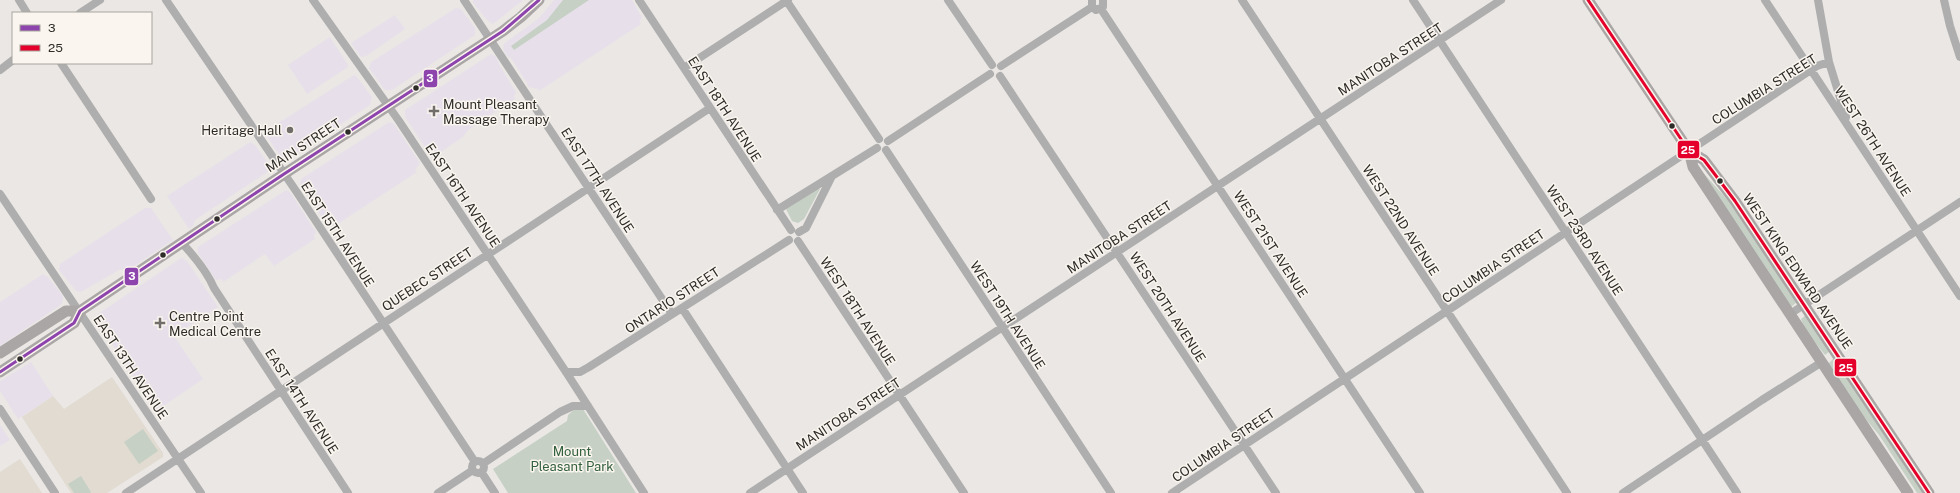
<svg xmlns="http://www.w3.org/2000/svg" width="1960" height="493" font-family="'Public Sans',sans-serif">
<style>
.commercial{fill:#e7e0ea}
.built{fill:#e1dbd1}
.green{fill:#c6d0c5}
.lines{fill:none;stroke-linecap:round;stroke-linejoin:round}
.minor{stroke:#afaeae;stroke-width:8}
.major{stroke:#a9a6a5;stroke-width:11}
.bus-1-casing{stroke:#faf5ee;stroke-width:6}
.bus-2-casing{stroke:#faf5ee;stroke-width:6}
.bus-1{stroke:#8e44ad;stroke-width:3}
.bus-2{stroke:#e4002b;stroke-width:3}
.bus-dot{fill:#2e2c29;stroke:#faf5ee;stroke-width:1.5}
.poi-dot{fill:#706d6a;stroke:#faf5ee;stroke-width:1.5}
.labels{text-anchor:middle;stroke-width:3;stroke-linejoin:round;paint-order:stroke}
.street-label{font-size:13px;fill:#2e2c29;stroke:#faf5ee}
.poi-label{font-size:13px;fill:#2e2c29;stroke:#faf5ee;text-anchor:start}
.park-label{font-size:13px;fill:#33613e;stroke:#faf5ee}
.line-badge{stroke:#faf5ee;stroke-width:1.5}
.badge-label{font-size:11px;text-anchor:middle;font-weight:bold;fill:#fff}
</style>
<rect width="100%" height="100%" fill="#eae7e4"/>
<path class="commercial" d="M 473,0 L 523,0 L 493,24 L 488,21 L 473,3 Z
M 554,0 L 632,0 L 642,18 L 639,21 L 641,24 L 539,91 L 538,89 L 528,87 L 527,83 L 511,58 L 508,57 L 504,51 L 503,46 L 505,43 L 539,18 Z
M 456,8 L 461,9 L 475,28 L 475,35 L 392,90 L 385,90 L 369,68 L 371,62 Z
M 395,15 L 405,29 L 368,55 L 362,57 L 360,56 L 351,43 Z
M 330,37 L 348,65 L 348,67 L 307,94 L 288,65 Z
M 491,54 L 496,57 L 500,66 L 516,92 L 514,96 L 515,99 L 468,130 L 463,137 L 432,158 L 405,117 L 405,110 Z
M 354,75 L 357,77 L 372,97 L 370,105 L 288,159 L 282,159 L 266,135 L 267,130 Z
M 389,122 L 394,124 L 420,163 L 415,170 L 417,172 L 333,227 L 331,224 L 327,225 L 300,185 L 301,179 Z
M 250,142 L 255,145 L 268,163 L 269,171 L 195,220 L 193,226 L 189,229 L 167,196 Z
M 286,190 L 290,192 L 316,232 L 314,236 L 315,239 L 274,266 L 265,254 L 223,282 L 222,279 L 216,280 L 198,253 L 198,247 Z
M 145,208 L 151,208 L 173,240 L 131,268 L 119,270 L 81,292 L 76,291 L 59,270 L 60,264 Z
M 181,258 L 187,261 L 218,307 L 174,336 L 203,379 L 156,411 L 96,319 L 98,314 Z
M 43,274 L 48,277 L 63,296 L 62,304 L 0,346 L 0,302 Z
M 31,362 L 53,396 L 18,419 L 0,391 L 0,381 Z
M 0,425 L 10,440 L 0,446 Z"/>
<path class="built" d="M 112,377 L 163,453 L 163,457 L 107,493 L 71,493 L 22,417 L 53,396 L 64,409 Z
M 20,459 L 42,493 L 0,493 L 0,472 Z"/>
<path class="green" d="M 563,0 L 589,0 L 514,50 L 511,46 L 547,20 Z
M 1699,168 L 1732,205 L 1797,302 L 1791,307 Z
M 818,187 L 820,189 L 804,219 L 798,223 L 792,221 L 786,209 Z
M 1806,315 L 1830,351 L 1825,355 L 1804,328 L 1801,319 Z
M 1834,358 L 1925,493 L 1917,493 L 1879,435 L 1855,406 L 1828,364 Z
M 576,408 L 583,409 L 636,493 L 508,493 L 493,469 L 567,421 L 568,415 Z
M 143,429 L 158,451 L 139,464 L 124,442 Z
M 81,476 L 91,492 L 90,493 L 74,493 L 68,484 Z"/>
<g class="lines">
<path class="minor" d="M 19,0 L 27,13
M 166,0 L 296,191 L 475,462
M 313,0 L 399,121 L 566,372 L 644,493
M 464,0 L 672,314
M 639,0 L 791,230
M 786,0 L 879,139
M 948,0 L 992,65
M 1092,0 L 1092,7 L 1096,10 L 1103,7 L 1103,0
M 1242,0 L 1567,493
M 1413,0 L 1737,493
M 1765,0 L 1960,296
M 1818,0 L 1829,62 L 1846,117
M 1944,0 L 1950,26 L 1960,57
M 1101,9 L 1420,493
M 80,13 L 100,0
M 61,63 L 151,199
M 1001,66 L 1092,7
M 684,68 L 788,0
M 0,70 L 13,60
M 1000,76 L 1276,493
M 888,141 L 990,74
M 886,150 L 1111,493
M 0,194 L 201,493
M 777,210 L 877,148
M 799,232 L 806,228 L 831,178
M 798,241 L 964,493
M 182,243 C 194,256 207,271 214,288 L 348,493
M 682,308 L 803,493
M 1790,314 L 1960,202
M 566,372 L 580,372 L 589,367 L 789,240
M 0,409 L 55,493
M472 467a6 6 0 1 1 12 0a6 6 0 1 1-12 0Z
M 484,463 L 560,412 L 573,406 L 588,406
M 482,473 L 495,493
M 126,493 L 710,108
M 438,493 L 473,470
M 750,493 L 1501,0
M 1172,493 L 1817,66 L 1829,62
M 1623,493 L 1762,400 L 1822,362"/>
<path class="major" d="M 1588,0 L 1689,151 L 1693,167 L 1908,493
M 1689,151 L 1704,160 L 1735,201 L 1929,493
M 0,353 L 66,311 L 80,311
M 0,372 L 74,323 L 80,311 L 284,174 L 503,31 L 521,17 L 539,0"/>
<g class="bus-1-casing">
<path id="bus-1" d="M 0,372 L 74,323 L 80,311 L 284,174 L 503,31 L 539,0"/>
</g>
<g class="bus-2-casing">
<path id="bus-2" d="M 1588,0 L 1689,151 L 1704,160 L 1735,201 L 1929,493"/>
</g>
<use href="#bus-1" class="bus-1"/>
<use href="#bus-2" class="bus-2"/>
</g>
<g class="bus-dot">
<circle cx="416" cy="88" r="3.5"/>
<circle cx="1672" cy="126" r="3.5"/>
<circle cx="348" cy="132" r="3.5"/>
<circle cx="1720" cy="181" r="3.5"/>
<circle cx="217" cy="219" r="3.5"/>
<circle cx="163" cy="255" r="3.5"/>
<circle cx="20" cy="359" r="3.5"/>
</g>
<g class="poi-dot">
<path d="M432 105h4v4h4v4h-4v4h-4v-4h-4v-4h4z"/>
<circle cx="290" cy="130" r="4"/>
<path d="M158 317h4v4h4v4h-4v4h-4v-4h-4v-4h4z"/>
</g>
<g class="labels">
<g class="street-label">
<text transform="translate(1390 59) rotate(-33)" y="5">MANITOBA STREET</text>
<text transform="translate(1764 89) rotate(-32)" y="5">COLUMBIA STREET</text>
<text transform="translate(725 109) rotate(57)" y="5">EAST 18TH AVENUE</text>
<text transform="translate(1873 141) rotate(57)" y="5">WEST 26TH AVENUE</text>
<text transform="translate(303 145) rotate(-33)" y="5">MAIN STREET</text>
<text transform="translate(598 180) rotate(57)" y="5">EAST 17TH AVENUE</text>
<text transform="translate(463 195) rotate(56)" y="5">EAST 16TH AVENUE</text>
<text transform="translate(1401 220) rotate(57)" y="5">WEST 22ND AVENUE</text>
<text transform="translate(338 234) rotate(57)" y="5">EAST 15TH AVENUE</text>
<text transform="translate(1119 237) rotate(-33)" y="5">MANITOBA STREET</text>
<text transform="translate(1585 240) rotate(57)" y="5">WEST 23RD AVENUE</text>
<text transform="translate(1271 244) rotate(57)" y="5">WEST 21ST AVENUE</text>
<text transform="translate(1493 266) rotate(-34)" y="5">COLUMBIA STREET</text>
<text transform="translate(1798 271) rotate(56)" y="5">WEST KING EDWARD AVENUE</text>
<text transform="translate(427 279) rotate(-33)" y="5">QUEBEC STREET</text>
<text transform="translate(672 300) rotate(-33)" y="5">ONTARIO STREET</text>
<text transform="translate(1168 307) rotate(57)" y="5">WEST 20TH AVENUE</text>
<text transform="translate(858 311) rotate(57)" y="5">WEST 18TH AVENUE</text>
<text transform="translate(1008 315) rotate(57)" y="5">WEST 19TH AVENUE</text>
<text transform="translate(131 367) rotate(56)" y="5">EAST 13TH AVENUE</text>
<text transform="translate(302 401) rotate(57)" y="5">EAST 14TH AVENUE</text>
<text transform="translate(848 414) rotate(-33)" y="5">MANITOBA STREET</text>
<text transform="translate(1223 445) rotate(-34)" y="5">COLUMBIA STREET</text>
</g>
<g class="poi-label">
<text x="443" y="109">Mount Pleasant<tspan x="443" dy="15">Massage Therapy</tspan></text>
<text x="282" y="135" text-anchor="end">Heritage Hall</text>
<text x="169" y="321">Centre Point<tspan x="169" dy="15">Medical Centre</tspan></text>
</g>
<g class="park-label">
<text x="572" y="456">Mount<tspan x="572" dy="15">Pleasant Park</tspan></text>
</g>
</g>
<g class="line-badge">
<rect x="423" y="69" width="15" height="19" rx="4" fill="#8e44ad"/>
<rect x="1677" y="140" width="23" height="19" rx="4" fill="#e4002b"/>
<rect x="124" y="267" width="15" height="19" rx="4" fill="#8e44ad"/>
<rect x="1834" y="358" width="23" height="19" rx="4" fill="#e4002b"/>
</g>
<g class="badge-label">
<text x="430" y="82">3</text>
<text x="1688" y="154">25</text>
<text x="132" y="280">3</text>
<text x="1846" y="372">25</text>
</g>
<rect x="12" y="12" width="140" height="52" fill="#faf5ee" stroke="#a8a59f"/>
<rect x="20" y="25" width="20" height="6" fill="#8e44ad" stroke="#a8a59f"/>
<text x="48" y="32" font-size="12" fill="#2e2c29">3</text>
<rect x="20" y="45" width="20" height="6" fill="#e4002b" stroke="#a8a59f"/>
<text x="48" y="52" font-size="12" fill="#2e2c29">25</text>
</svg>
